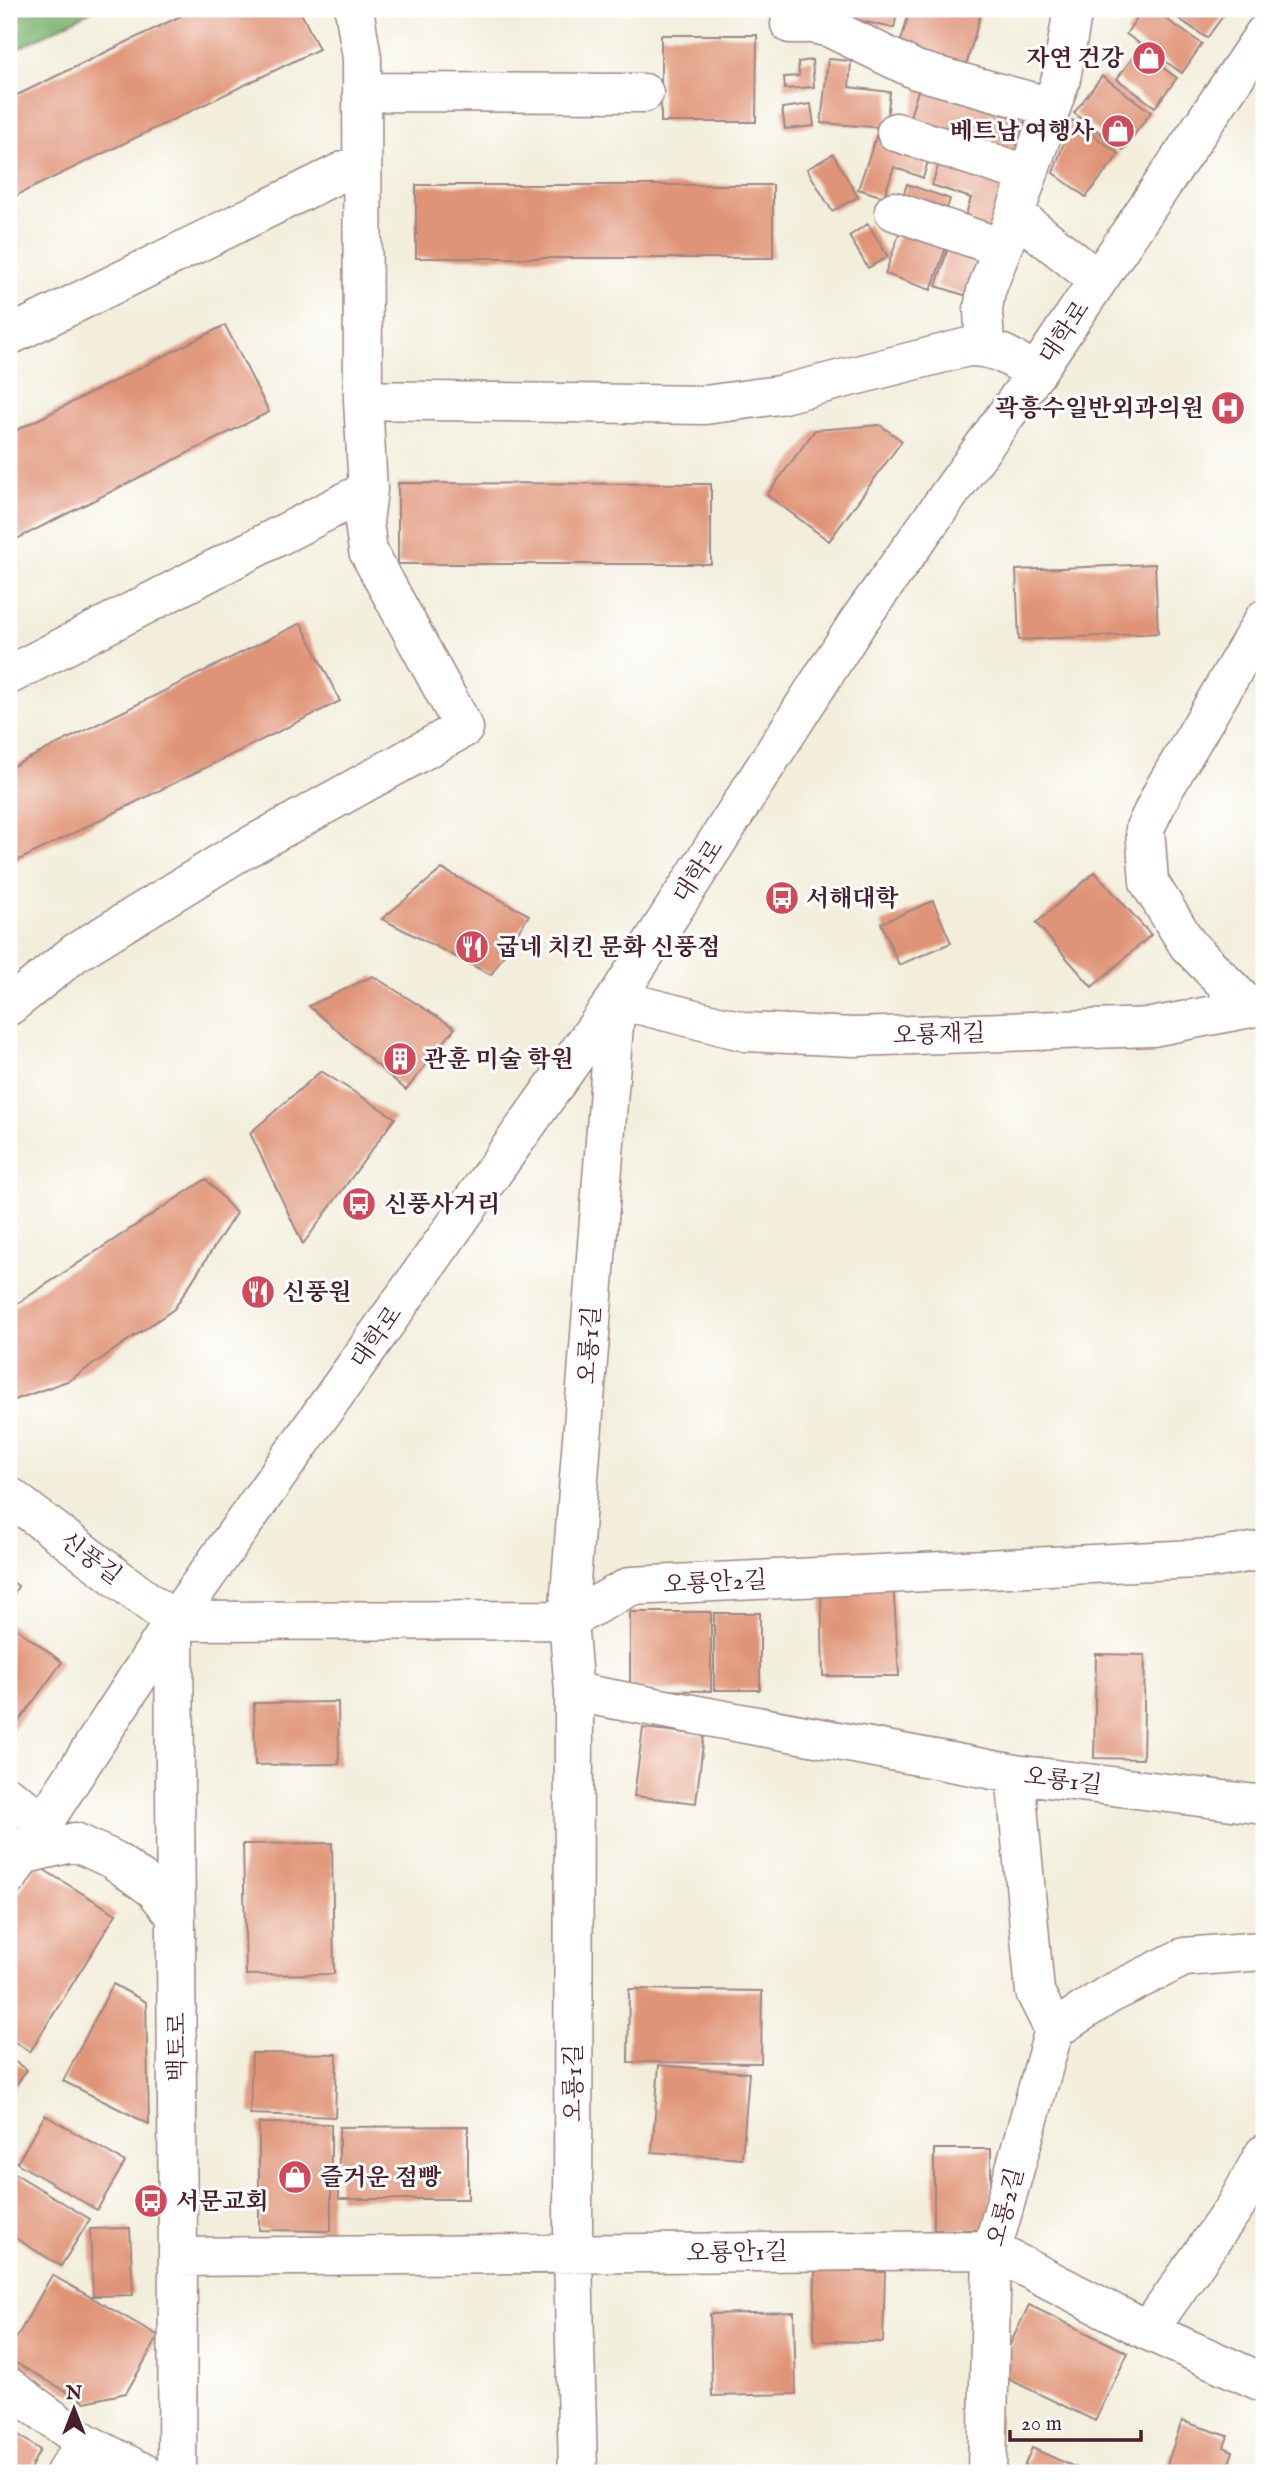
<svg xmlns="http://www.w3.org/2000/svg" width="1273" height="2482" font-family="'IM FELL English','Noto Serif KR',serif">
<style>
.forest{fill:#7eb470;stroke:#646a4e;stroke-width:2}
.building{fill:#e09477}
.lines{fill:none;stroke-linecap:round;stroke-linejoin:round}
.minor-casing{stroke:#9e8683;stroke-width:41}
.minor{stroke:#fff;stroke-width:38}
.labels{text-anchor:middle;stroke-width:6;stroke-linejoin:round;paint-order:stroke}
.poi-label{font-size:24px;font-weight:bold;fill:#4a1f2b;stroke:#fff;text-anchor:start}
.street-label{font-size:24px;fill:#4a1f2b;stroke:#fff}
</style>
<rect width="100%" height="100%" fill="#fff"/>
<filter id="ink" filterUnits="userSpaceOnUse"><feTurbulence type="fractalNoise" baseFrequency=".0143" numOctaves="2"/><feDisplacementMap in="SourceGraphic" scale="14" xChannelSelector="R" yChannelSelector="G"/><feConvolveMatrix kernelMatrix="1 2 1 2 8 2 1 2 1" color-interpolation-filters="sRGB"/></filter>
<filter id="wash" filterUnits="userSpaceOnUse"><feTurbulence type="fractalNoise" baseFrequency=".00686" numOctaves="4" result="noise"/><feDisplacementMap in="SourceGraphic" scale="28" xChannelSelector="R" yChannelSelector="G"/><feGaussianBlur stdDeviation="1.57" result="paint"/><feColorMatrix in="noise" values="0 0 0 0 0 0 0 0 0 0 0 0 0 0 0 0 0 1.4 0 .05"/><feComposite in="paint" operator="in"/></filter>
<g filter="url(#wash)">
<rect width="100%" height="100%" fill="#f2eedb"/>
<path class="forest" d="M 9,9 L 95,9 L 9,53 Z"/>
<g id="blocks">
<path class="building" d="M 195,9 L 299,9 L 319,49 L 9,199 L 9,99 Z
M 857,9 L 898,9 L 894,28 L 855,20 Z
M 910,9 L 982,9 L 966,66 L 899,48 Z
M 1143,9 L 1152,9 L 1202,44 L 1182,73 L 1126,34 Z
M 1165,9 L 1228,9 L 1207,38 Z
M 661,35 L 757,35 L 756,122 L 661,122 Z
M 1138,50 L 1177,78 L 1155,107 L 1117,79 Z
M 828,59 L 851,61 L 849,87 L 890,92 L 886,128 L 821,123 Z
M 812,60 L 814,87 L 785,89 L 784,77 L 799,76 L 798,62 Z
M 1102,76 L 1151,112 L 1123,150 L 1074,113 Z
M 919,87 L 1026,117 L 1014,158 L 907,127 Z
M 811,104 L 814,126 L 785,129 L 782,108 Z
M 1072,120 L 1119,154 L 1086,197 L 1053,173 Z
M 877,134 L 931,152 L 923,178 L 894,167 L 884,197 L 858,189 Z
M 833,154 L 858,197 L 832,211 L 807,169 Z
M 941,157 L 1007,178 L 988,235 L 962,227 L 971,198 L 932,185 Z
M 907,184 L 950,199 L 942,223 L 899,208 Z
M 416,185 L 773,185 L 773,258 L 416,258 Z
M 904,220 L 950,236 L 931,290 L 885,274 Z
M 868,224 L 888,257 L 868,268 L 849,236 Z
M 952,236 L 989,248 L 973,298 L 936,286 Z
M 225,325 L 269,412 L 9,543 L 9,434 Z
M 880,425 L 902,441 L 829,541 L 767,495 L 815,430 Z
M 398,483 L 711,484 L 711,564 L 398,564 Z
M 1155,564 L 1158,633 L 1019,640 L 1016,570 Z
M 301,623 L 340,701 L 9,865 L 9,768 Z
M 442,869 L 529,915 L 491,975 L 382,919 Z
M 1095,872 L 1151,935 L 1092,987 L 1036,923 Z
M 933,901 L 951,943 L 899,965 L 881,923 Z
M 373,976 L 455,1028 L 406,1090 L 309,1006 Z
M 321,1071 L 395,1118 L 303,1244 L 250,1133 Z
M 206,1179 L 236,1213 L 174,1309 L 70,1380 L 9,1402 L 9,1309 Z
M 9,1579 L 18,1586 L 9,1604 Z
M 893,1581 L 899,1676 L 823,1676 L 821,1583 Z
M 630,1612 L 711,1612 L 711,1691 L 630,1690 Z
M 714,1613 L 760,1613 L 760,1690 L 714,1690 Z
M 9,1623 L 62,1662 L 9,1735 Z
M 1096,1654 L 1145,1655 L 1143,1759 L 1094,1758 Z
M 338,1702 L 339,1764 L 255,1765 L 254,1703 Z
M 643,1728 L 704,1735 L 696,1803 L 634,1796 Z
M 332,1843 L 334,1974 L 246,1975 L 243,1844 Z
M 36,1865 L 116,1914 L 30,2052 L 9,2038 L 9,1909 Z
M 113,1984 L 146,2002 L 149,2124 L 63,2081 Z
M 629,1989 L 762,1991 L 761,2063 L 628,2062 Z
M 252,2053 L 337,2054 L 335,2117 L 250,2114 Z
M 9,2058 L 27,2070 L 9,2095 Z
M 659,2065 L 749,2073 L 742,2159 L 652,2152 Z
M 45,2115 L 125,2162 L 97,2210 L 17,2163 Z
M 259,2123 L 331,2124 L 331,2231 L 259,2230 Z
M 468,2126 L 468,2199 L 339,2199 L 339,2127 Z
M 934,2149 L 991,2149 L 991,2230 L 934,2230 Z
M 9,2170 L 90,2219 L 61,2266 L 9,2234 Z
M 130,2228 L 133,2295 L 93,2296 L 90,2229 Z
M 815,2270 L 885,2272 L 883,2342 L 814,2341 Z
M 52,2275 L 159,2336 L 126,2393 L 85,2402 L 9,2359 L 9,2351 Z
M 1029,2305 L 1128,2353 L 1095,2421 L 996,2373 Z
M 794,2312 L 796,2394 L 712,2396 L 710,2314 Z
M 1182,2421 L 1228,2436 L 1224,2447 L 1233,2451 L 1226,2473 L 1164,2473 Z
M 9,2428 L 40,2450 L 28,2473 L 9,2473 Z
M 1032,2448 L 1088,2473 L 1021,2473 Z"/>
</g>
</g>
<g filter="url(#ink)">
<use href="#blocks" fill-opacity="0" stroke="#9e8683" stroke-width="2"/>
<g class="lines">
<g class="minor-casing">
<path id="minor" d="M 354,9 L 362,58 L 363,400
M 790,24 L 813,24 L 830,28 L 916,70 L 1051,107
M 362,92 L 644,93
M 896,132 L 1027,174
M 894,211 L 1002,248
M 1015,214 L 1098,280
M 9,336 L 362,162
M 985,347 L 983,309 L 986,291 L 1011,225 L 1061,79 L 1073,9
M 9,675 L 368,490
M 9,1006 L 75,953 L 234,855 L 464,728 L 368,551 L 364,522 L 368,490 L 363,400 L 705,405 L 779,395 L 968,347 C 998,347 1011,358 1036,373
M 1250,1008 L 1188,945 L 1149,882 L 1145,828 L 1164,789 L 1264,619
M 9,1496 L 174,1621
M 174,1621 L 568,1620 L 631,1586 L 1217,1558 L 1264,1550
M 174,1621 L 178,2257 L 177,2473
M 574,1692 L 1015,1774 L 1264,1805
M 1015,1774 L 1035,1992 L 1054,2030
M 9,1797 L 45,1821
M 22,1855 L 75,1842 L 114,1860 L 155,1890 L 176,1916
M 9,1876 L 174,1621 L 616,999 L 858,622 L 1026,387 L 1264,34
M 178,2257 L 992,2250 L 1148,2331 L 1264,2383
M 1148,2331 L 1236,2205 L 1264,2154
M 9,2387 L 86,2443
M 65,2473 L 86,2443 L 144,2473
M 578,2473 L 573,2254 L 574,1692 L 568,1620 L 616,999 L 746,1032 L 854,1037 L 1152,1027 L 1250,1008 L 1264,1003
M 987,2473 L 992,2250 L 1054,2030 L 1108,1995 L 1184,1957 L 1262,1951"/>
</g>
<use href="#minor" class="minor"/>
</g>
</g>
<defs>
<g id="shop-disc" transform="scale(1.75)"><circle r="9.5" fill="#d1495b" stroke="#fff"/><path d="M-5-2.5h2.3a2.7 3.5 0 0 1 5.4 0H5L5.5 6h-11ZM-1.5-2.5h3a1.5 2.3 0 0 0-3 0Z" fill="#fff"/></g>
<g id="hospital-disc" transform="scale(1.75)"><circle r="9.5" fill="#d1495b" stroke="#fff"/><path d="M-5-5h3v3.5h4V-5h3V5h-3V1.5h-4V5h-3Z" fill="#fff"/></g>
<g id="bus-disc" transform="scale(1.75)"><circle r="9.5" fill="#d1495b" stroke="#fff"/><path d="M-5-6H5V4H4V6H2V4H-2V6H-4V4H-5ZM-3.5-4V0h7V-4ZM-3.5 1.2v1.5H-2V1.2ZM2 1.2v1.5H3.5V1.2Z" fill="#fff"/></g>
<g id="restaurant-disc" transform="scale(1.75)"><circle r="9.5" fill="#d1495b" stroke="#fff"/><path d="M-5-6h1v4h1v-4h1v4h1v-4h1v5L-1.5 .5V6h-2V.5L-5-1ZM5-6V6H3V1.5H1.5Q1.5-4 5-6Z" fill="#fff"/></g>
<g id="building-disc" transform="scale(1.75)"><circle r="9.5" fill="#d1495b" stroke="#fff"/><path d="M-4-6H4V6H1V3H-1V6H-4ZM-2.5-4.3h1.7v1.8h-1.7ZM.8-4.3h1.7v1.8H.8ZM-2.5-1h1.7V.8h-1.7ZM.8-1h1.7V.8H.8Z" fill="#fff"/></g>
</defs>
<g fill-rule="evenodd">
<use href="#shop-disc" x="1149" y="58"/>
<use href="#shop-disc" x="1118" y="131"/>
<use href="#hospital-disc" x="1228" y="408"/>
<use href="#bus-disc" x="782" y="898"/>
<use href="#restaurant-disc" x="472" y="947"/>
<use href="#building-disc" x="400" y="1059"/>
<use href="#bus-disc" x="359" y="1204"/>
<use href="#restaurant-disc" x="258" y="1292"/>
<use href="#shop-disc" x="295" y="2177"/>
<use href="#bus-disc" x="151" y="2201"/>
</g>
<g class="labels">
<g class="poi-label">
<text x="1124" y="66" text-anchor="end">자연 건강</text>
<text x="1094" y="139" text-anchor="end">베트남 여행사</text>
<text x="1204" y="416" text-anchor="end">곽흥수일반외과의원</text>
<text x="806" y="906">서해대학</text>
<text x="496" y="955">굽네 치킨 문화 신풍점</text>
<text x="424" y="1067">관훈 미술 학원</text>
<text x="384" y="1212">신풍사거리</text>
<text x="282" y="1300">신풍원</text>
<text x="320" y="2185">즐거운 점빵</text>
<text x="176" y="2209">서문교회</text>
</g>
<g class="street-label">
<text transform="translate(1064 332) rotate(-56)" y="8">대학로</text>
<text transform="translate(698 871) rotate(-57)" y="8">대학로</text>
<text transform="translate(939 1034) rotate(-2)" y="8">오룡재길</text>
<text transform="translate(376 1337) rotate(-55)" y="8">대학로</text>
<text transform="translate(589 1345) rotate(-86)" y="8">오룡1길</text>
<text transform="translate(91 1558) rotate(37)" y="8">신풍길</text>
<text transform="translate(715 1582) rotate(-3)" y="8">오룡안2길</text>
<text transform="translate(1063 1780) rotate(7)" y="8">오룡1길</text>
<text transform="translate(177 2047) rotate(-90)" y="8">백토로</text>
<text transform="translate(573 2083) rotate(-90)" y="8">오룡1길</text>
<text transform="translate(1005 2207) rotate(-75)" y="8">오룡2길</text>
<text transform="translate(737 2252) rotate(-1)" y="8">오룡안1길</text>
</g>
</g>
<rect width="1273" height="2482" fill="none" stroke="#fff" stroke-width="35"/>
<g transform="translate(74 2409)" stroke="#ffffff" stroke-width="5" paint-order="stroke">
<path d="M0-5L12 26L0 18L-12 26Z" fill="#4a1f2b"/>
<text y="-10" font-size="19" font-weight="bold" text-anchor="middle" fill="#4a1f2b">N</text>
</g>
<path d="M1010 2430v10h131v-10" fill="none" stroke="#4a1f2b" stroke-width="3.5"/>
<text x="1021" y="2430" font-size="21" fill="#4a1f2b" stroke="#ffffff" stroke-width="5" paint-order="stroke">20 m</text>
</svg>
